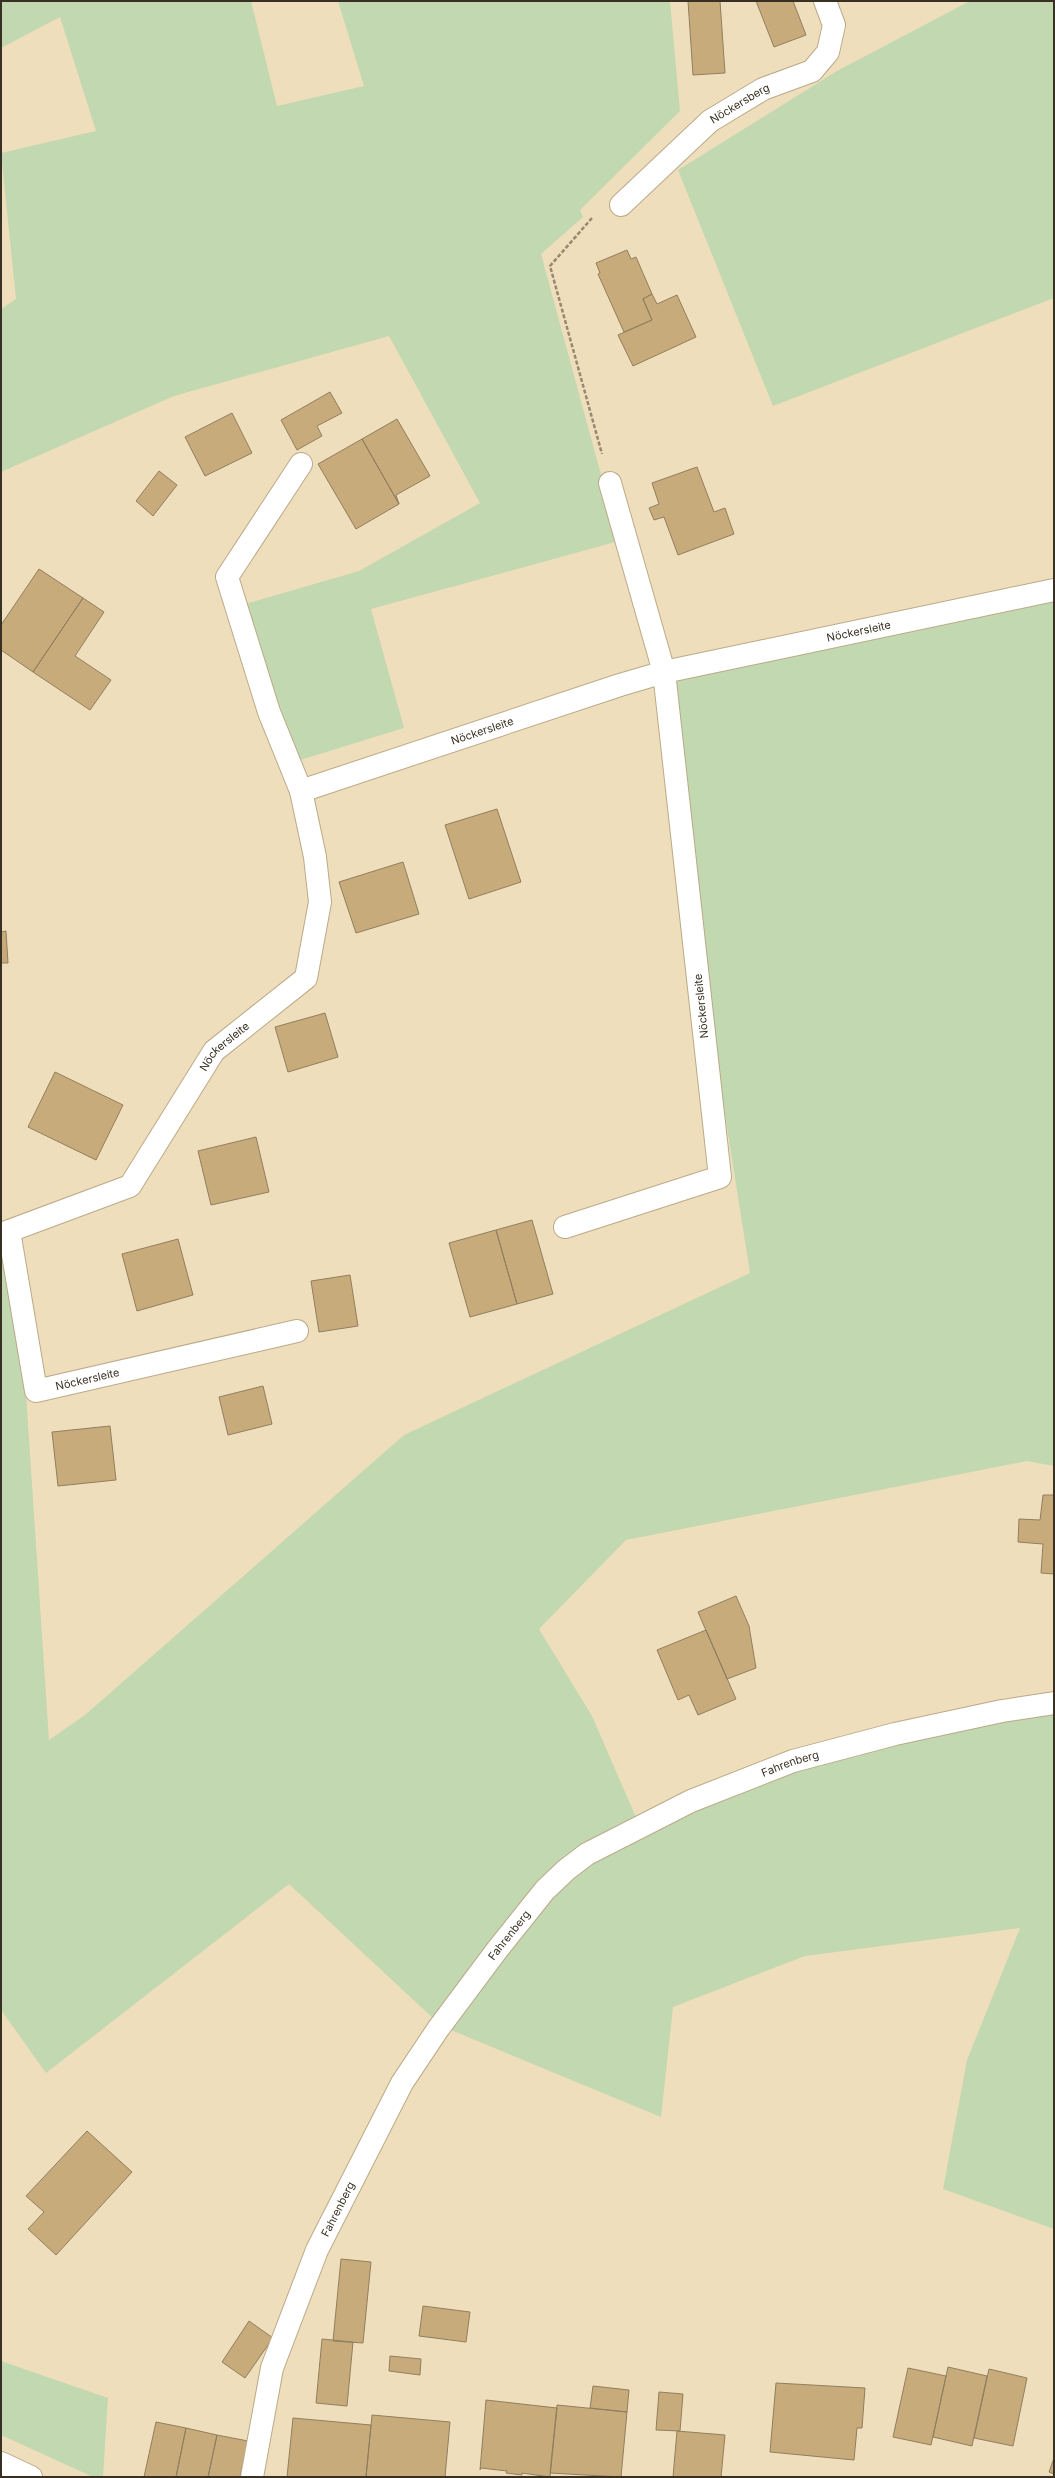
<svg xmlns="http://www.w3.org/2000/svg" width="1055" height="2478" font-family="Inter,sans-serif">
<style>
.green{fill:#c2d8b1}
.building{fill:#c8ab7b;stroke:#917e5f}
.lines{fill:none;stroke-linecap:round;stroke-linejoin:round}
.minor-casing{stroke:#baaa88;stroke-width:24}
.path{stroke:#958970;stroke-width:2.5;stroke-dasharray:4 2;stroke-linecap:butt}
.minor{stroke:#fff;stroke-width:22}
.labels{text-anchor:middle;stroke-width:3.5;stroke-linejoin:round;paint-order:stroke}
.street-label{font-size:11px;fill:#383123;stroke:#fff}
</style>
<rect width="100%" height="100%" fill="#efdebb"/>
<path class="green" d="M 1,1 L 251,1 L 277,106 L 364,86 L 338,1 L 670,1 L 680,111 L 580,210 L 583,217 L 541,254 L 619,541 L 371,609 L 404,728 L 297,761 L 242,605 L 359,571 L 480,503 L 389,336 L 174,396 L 1,472 L 1,309 L 16,299 L 1,153 L 96,131 L 60,17 L 1,48 Z
M 970,1 L 1054,1 L 1054,298 L 773,406 L 678,170 L 837,71 Z
M 1054,598 L 1054,1466 L 1027,1461 L 626,1540 L 539,1629 L 592,1716 L 638,1822 L 586,1849 L 436,2021 L 289,1884 L 46,2073 L 1,2010 L 1,1249 L 16,1244 L 49,1740 L 85,1715 L 404,1435 L 750,1273 L 657,684 Z
M 1054,1709 L 1054,2229 L 943,2189 L 967,2060 L 1020,1928 L 805,1956 L 673,2007 L 661,2117 L 446,2028 L 570,1874 L 695,1805 L 795,1767 Z
M 1,2361 L 108,2398 L 103,2477 L 93,2477 L 1,2435 Z"/>
<path class="building" d="M 688,1 L 720,1 L 725,73 L 693,75 Z
M 756,1 L 793,1 L 806,35 L 774,47 Z
M 627,250 L 631,259 L 636,257 L 652,294 L 643,299 L 652,320 L 624,332 L 598,274 L 600,273 L 596,263 Z
M 652,294 L 657,304 L 677,295 L 696,337 L 633,366 L 618,335 L 652,320 L 643,299 Z
M 330,392 L 342,413 L 317,426 L 322,436 L 297,450 L 281,420 Z
M 232,413 L 252,453 L 205,476 L 185,437 Z
M 397,419 L 430,476 L 396,495 L 399,504 L 362,439 Z
M 362,439 L 399,504 L 356,529 L 318,464 Z
M 697,467 L 714,512 L 725,508 L 734,534 L 678,555 L 664,517 L 654,520 L 649,508 L 659,504 L 652,483 Z
M 159,471 L 177,485 L 153,516 L 136,501 Z
M 39,569 L 83,598 L 33,672 L 1,650 L 1,625 Z
M 83,598 L 104,612 L 75,656 L 111,680 L 90,710 L 33,672 Z
M 497,809 L 521,882 L 469,899 L 445,825 Z
M 403,862 L 419,914 L 356,933 L 339,882 Z
M 6,931 L 8,963 L 1,963 L 1,932 Z
M 325,1013 L 338,1057 L 288,1072 L 275,1027 Z
M 55,1072 L 123,1105 L 96,1160 L 28,1127 Z
M 256,1137 L 269,1192 L 211,1205 L 198,1151 Z
M 532,1220 L 553,1294 L 517,1304 L 496,1230 Z
M 496,1230 L 517,1304 L 470,1317 L 449,1243 Z
M 178,1239 L 193,1295 L 137,1311 L 122,1254 Z
M 350,1275 L 358,1326 L 319,1332 L 311,1281 Z
M 263,1386 L 272,1424 L 228,1435 L 219,1397 Z
M 110,1426 L 116,1480 L 58,1486 L 52,1432 Z
M 1043,1495 L 1054,1495 L 1054,1574 L 1041,1573 L 1043,1544 L 1018,1542 L 1019,1519 L 1040,1520 Z
M 736,1596 L 749,1626 L 756,1668 L 727,1679 L 698,1612 Z
M 706,1630 L 736,1699 L 698,1715 L 689,1695 L 678,1700 L 657,1650 Z
M 87,2131 L 132,2172 L 56,2255 L 28,2229 L 44,2212 L 26,2196 Z
M 341,2259 L 371,2262 L 363,2343 L 333,2341 Z
M 423,2306 L 470,2312 L 466,2342 L 419,2336 Z
M 249,2321 L 273,2338 L 245,2378 L 222,2362 Z
M 322,2339 L 353,2342 L 347,2406 L 316,2403 Z
M 390,2356 L 421,2359 L 420,2375 L 389,2371 Z
M 948,2367 L 987,2376 L 972,2446 L 933,2437 Z
M 908,2368 L 946,2376 L 931,2445 L 893,2437 Z
M 989,2369 L 1027,2378 L 1013,2446 L 974,2438 Z
M 776,2383 L 865,2388 L 862,2428 L 857,2428 L 854,2460 L 770,2452 Z
M 593,2386 L 629,2390 L 627,2412 L 590,2408 Z
M 659,2392 L 683,2394 L 680,2431 L 656,2430 Z
M 486,2400 L 557,2408 L 550,2477 L 522,2473 L 522,2475 L 506,2473 L 507,2471 L 481,2468 L 480,2470 Z
M 557,2405 L 627,2412 L 621,2477 L 550,2473 Z
M 372,2415 L 450,2422 L 445,2477 L 366,2477 Z
M 293,2418 L 371,2425 L 366,2477 L 287,2477 Z
M 156,2422 L 186,2428 L 176,2477 L 144,2477 Z
M 186,2428 L 217,2435 L 208,2477 L 176,2477 Z
M 677,2431 L 725,2435 L 721,2477 L 673,2477 Z
M 217,2435 L 248,2441 L 240,2477 L 208,2477 Z
M 1054,2458 L 1054,2474 L 1049,2472 Z"/>
<g class="lines">
<g class="minor-casing">
<g id="minor">
<path id="s1" d="M 621,205 L 710,121 L 763,89 L 812,71 L 828,52 L 834,25 L 825,1"/>
<path d="M 301,791 L 269,712 L 227,577 L 301,464"/>
<path d="M 565,1227 L 720,1177 L 664,672 L 610,483"/>
<path id="s2" d="M 9,1231 L 36,1391 L 297,1331"/>
<path id="s3" d="M 1,1234 L 130,1186 L 214,1051 L 306,978 L 320,902 L 315,857 L 301,791 L 620,685 L 664,672 L 1054,590"/>
<path d="M 1,2463 L 31,2477"/>
<path id="s4" d="M 252,2477 L 272,2368 L 317,2250 L 402,2083 L 438,2029 L 497,1950 L 545,1890 L 566,1870 L 587,1854 L 691,1801 L 793,1761 L 895,1734 L 1002,1711 L 1054,1703"/>
</g>
</g>
<path class="path" d="M 592,218 L 550,266 L 602,454"/>
<use href="#minor" class="minor"/>
</g>
<g class="labels">
<g class="street-label">
<text dy="4" stroke="none"><textPath href="#s1" startOffset="157">Nöckersberg</textPath></text>
<text dy="4" stroke="none"><textPath href="#s3" startOffset="1185">Nöckersleite</textPath></text>
<text dy="4" stroke="none"><textPath href="#s3" startOffset="795">Nöckersleite</textPath></text>
<text transform="translate(701 1006) rotate(-96)" y="4">Nöckersleite</text>
<text dy="4" stroke="none"><textPath href="#s3" startOffset="307">Nöckersleite</textPath></text>
<text dy="4" stroke="none"><textPath href="#s2" startOffset="215">Nöckersleite</textPath></text>
<text dy="4" stroke="none"><textPath href="#s4" startOffset="943">Fahrenberg</textPath></text>
<text dy="4" stroke="none"><textPath href="#s4" startOffset="607">Fahrenberg</textPath></text>
<text dy="4" stroke="none"><textPath href="#s4" startOffset="283">Fahrenberg</textPath></text>
</g>
</g>
<rect width="1055" height="2478" fill="none" stroke="#383123" stroke-width="4"/>
</svg>
